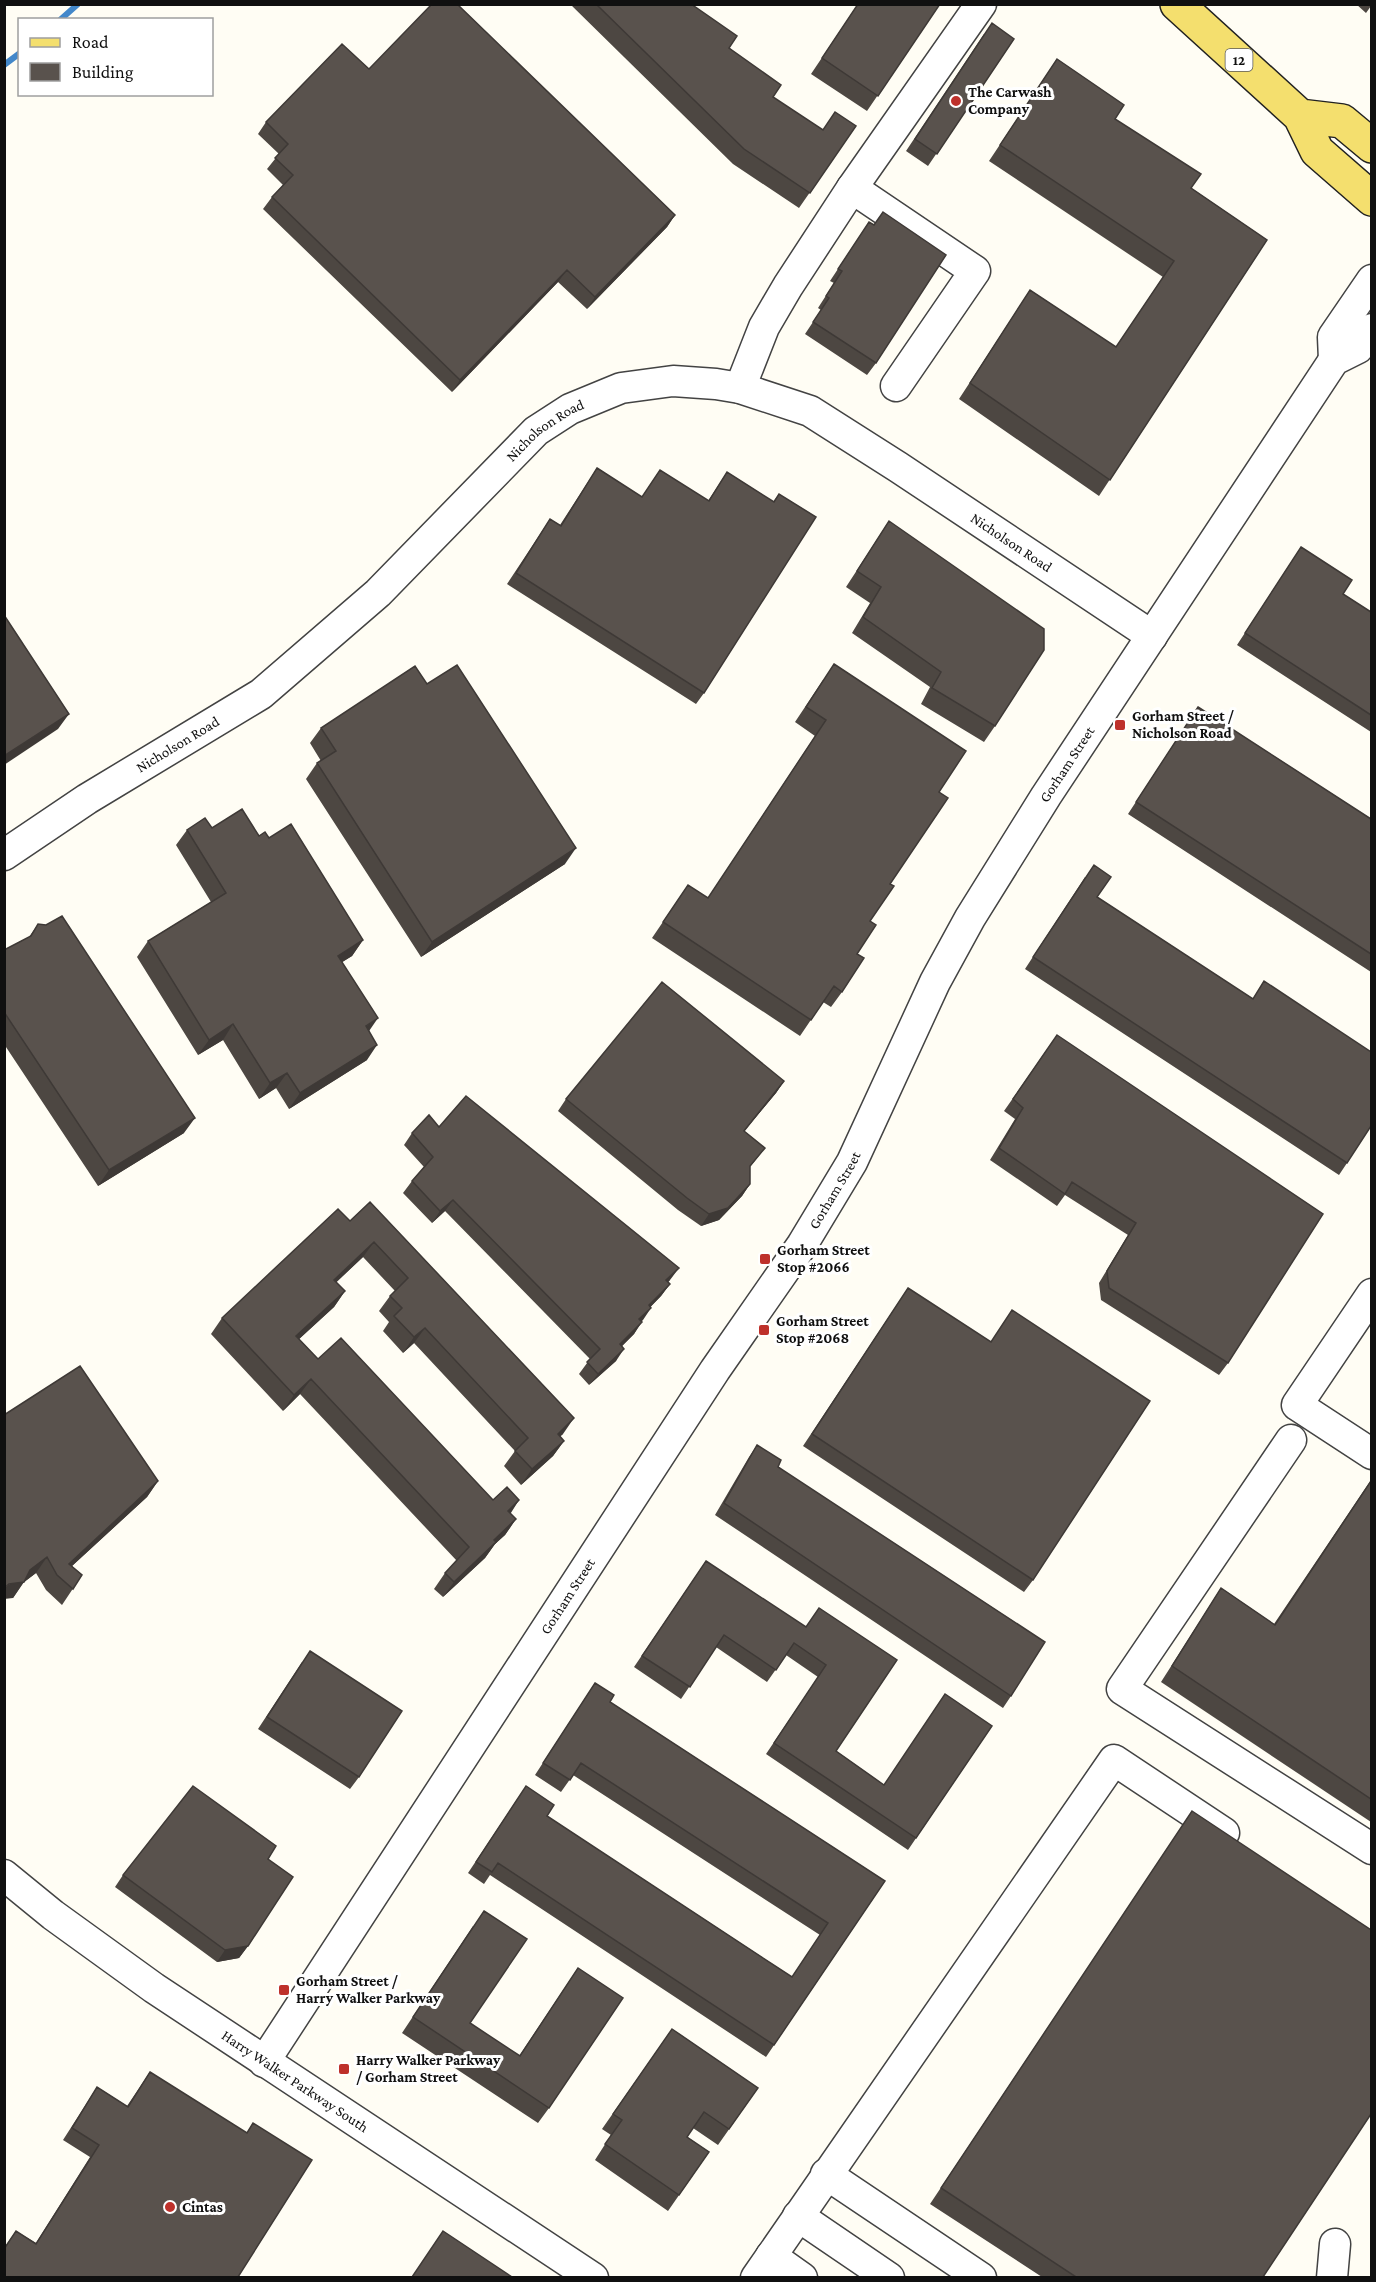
<svg xmlns="http://www.w3.org/2000/svg" width="1376" height="2282" font-family="'Crimson Pro',serif">
<style>
.lines{fill:none;stroke-linecap:round;stroke-linejoin:round}
.stream{stroke:#4388ca;stroke-width:6}
.minor-casing{stroke:#434343;stroke-width:33}
.major-casing{stroke:#212121;stroke-width:36}
.minor{stroke:#fff;stroke-width:30}
.major{stroke:#f4df6e;stroke-width:33}
.wall{fill:#4d4742}
.shaded-wall{fill:#3e3936}
.building{fill:#59524d;stroke:#3e3936;stroke-width:1.5}
.poi-dot{fill:#be312b;stroke:#fff;stroke-width:2}
.labels{text-anchor:middle;stroke-width:6;stroke-linejoin:round;paint-order:stroke}
.shield{fill:#fff;stroke:#585858;stroke-width:1.5}
.shield-label{font-size:14px;font-weight:bold;fill:#101010}
.poi-label{font-size:15px;font-weight:bold;fill:#101010;stroke:#fff;text-anchor:start}
.street-label{font-size:15px;fill:#101010;stroke:#fff}
</style>
<rect width="100%" height="100%" fill="#fffdf4"/>
<g class="lines">
<path class="stream" d="M 60,20 L 78,4
M 4,65 L 20,53"/>
<g class="minor-casing">
<g id="minor">
<path d="M 852,188 L 975,271 L 896,386"/>
<path d="M 1334,360 L 1333,337 L 1372,280"/>
<path d="M 740,388 L 764,327 L 788,286 L 852,188 L 981,4"/>
<path id="s1" d="M 4,855 L 87,799 L 261,694 L 378,593 L 536,431 L 570,409 L 621,388 L 673,381 L 716,384 L 740,388 L 810,411 L 898,467 L 1152,636"/>
<path d="M 1372,1294 L 1297,1405 L 1372,1454"/>
<path d="M 1291,1440 L 1122,1689 L 1372,1849"/>
<path id="s2" d="M 4,1875 L 53,1915 L 154,1988 L 593,2278"/>
<path id="s3" d="M 264,2062 L 715,1370 L 802,1245 L 852,1162 L 935,982 L 970,918 L 1046,796 L 1334,360 L 1358,348 L 1372,329"/>
<path d="M 826,2174 L 981,2278"/>
<path d="M 798,2216 L 889,2278"/>
<path d="M 771,2256 L 802,2278"/>
<path d="M 756,2278 L 1114,1760 L 1224,1833"/>
<path d="M 1332,2278 L 1335,2244"/>
</g>
</g>
<g class="major-casing">
<path id="major" d="M 1177,4 L 1300,116 L 1317,151 L 1372,199
M 1300,116 L 1342,121 L 1372,146"/>
</g>
<use href="#minor" class="minor"/>
<use href="#major" class="major"/>
</g>
<path class="wall" d="M 570,4 L 691,4 L 773,97 L 823,130 L 856,126 L 799,208 L 733,164 Z
M 858,4 L 940,4 L 867,111 L 811,74 Z
M 1356,4 L 1371,4 L 1371,6 L 1366,13 Z
M 984,34 L 1014,39 L 928,166 L 906,151 Z
M 1057,59 L 1115,119 L 1191,188 L 1267,240 L 1099,496 L 959,399 L 1030,290 L 1116,347 L 1163,277 L 989,161 Z
M 369,69 L 675,215 L 667,227 L 587,309 L 558,282 L 452,392 L 263,209 L 272,197 L 283,185 L 267,169 L 279,154 L 258,134 L 266,122 Z
M 869,222 L 876,363 L 867,375 L 805,334 L 821,310 L 818,308 L 834,283 L 830,281 Z
M 597,468 L 642,497 L 660,470 L 708,501 L 727,472 L 773,502 L 779,494 L 704,693 L 696,704 L 507,584 L 550,519 L 560,525 Z
M 889,521 L 995,726 L 984,742 L 921,704 L 930,687 L 852,633 L 870,603 L 846,587 Z
M 1301,547 L 1343,594 L 1371,612 L 1371,732 L 1237,645 Z
M 823,680 L 939,792 L 870,921 L 842,992 L 831,1007 L 823,1002 L 800,1036 L 652,938 L 688,885 L 708,898 L 815,736 L 795,722 Z
M 1198,707 L 1371,819 L 1371,972 L 1128,814 Z
M 321,728 L 565,864 L 421,957 L 306,779 L 317,763 L 321,761 L 310,743 Z
M 212,828 L 269,838 L 363,940 L 352,956 L 342,962 L 369,1031 L 367,1060 L 289,1109 L 276,1088 L 259,1099 L 223,1040 L 198,1055 L 137,957 L 148,941 L 211,902 L 176,845 L 187,830 Z
M 1085,877 L 1097,897 L 1253,999 L 1264,981 L 1347,1163 L 1339,1175 L 1025,969 Z
M 38,924 L 184,1133 L 98,1186 L 4,1044 L 4,950 L 29,937 Z
M 1057,1035 L 1228,1363 L 1219,1375 L 1101,1300 L 1099,1283 L 1128,1235 L 1065,1195 L 1057,1206 L 990,1160 L 1015,1119 L 1004,1111 Z
M 784,1081 L 776,1093 L 744,1131 L 765,1148 L 750,1167 L 750,1184 L 742,1196 L 719,1220 L 701,1226 L 678,1210 L 558,1111 L 566,1099 Z
M 439,1127 L 670,1280 L 668,1282 L 670,1284 L 661,1296 L 650,1307 L 634,1334 L 622,1346 L 616,1361 L 589,1385 L 579,1374 L 590,1359 L 445,1211 L 432,1223 L 403,1193 L 412,1181 L 424,1167 L 404,1145 L 412,1133 Z
M 370,1202 L 563,1434 L 560,1436 L 564,1441 L 553,1456 L 521,1485 L 504,1466 L 515,1451 L 414,1343 L 403,1353 L 383,1331 L 389,1322 L 379,1311 L 390,1296 L 395,1291 L 363,1257 L 336,1282 L 345,1291 L 334,1307 L 299,1339 L 318,1359 L 493,1500 L 519,1500 L 510,1513 L 516,1519 L 505,1535 L 495,1544 L 485,1558 L 443,1597 L 434,1589 L 445,1573 L 457,1561 L 300,1394 L 283,1411 L 211,1334 L 222,1318 L 350,1221 Z
M 900,1300 L 1033,1580 L 1024,1592 L 803,1446 Z
M 4,1415 L 158,1481 L 147,1497 L 72,1566 L 82,1575 L 62,1605 L 46,1590 L 36,1573 L 24,1582 L 13,1598 Z
M 757,1445 L 1011,1696 L 1003,1708 L 715,1515 L 749,1457 Z
M 1371,1480 L 1371,1822 L 1161,1682 L 1221,1588 L 1274,1624 Z
M 706,1561 L 805,1627 L 897,1660 L 836,1751 L 884,1785 L 992,1726 L 908,1850 L 766,1754 L 818,1677 L 786,1655 L 767,1682 L 716,1647 L 681,1699 L 634,1667 Z
M 302,1662 L 359,1777 L 350,1789 L 258,1729 Z
M 595,1683 L 610,1702 L 885,1881 L 766,2057 L 490,1875 L 484,1884 L 468,1873 L 518,1798 L 547,1816 L 792,1977 L 820,1935 L 573,1775 L 561,1792 L 535,1775 Z
M 1192,1811 L 1263,2277 L 1042,2277 L 930,2204 Z
M 268,1859 L 248,1946 L 239,1958 L 217,1962 L 115,1887 L 123,1875 Z
M 473,1926 L 470,2023 L 519,2056 L 578,1968 L 549,2108 L 538,2123 L 402,2033 Z
M 672,2029 L 758,2088 L 718,2145 L 693,2128 L 687,2137 L 709,2152 L 668,2211 L 595,2160 L 611,2135 L 602,2129 Z
M 150,2072 L 246,2133 L 312,2160 L 4,2277 L 4,2248 L 16,2231 L 36,2243 L 90,2157 L 63,2140 L 97,2087 L 127,2106 Z"/>
<path class="shaded-wall" d="M 675,215 L 667,227 L 587,309 L 595,297 Z
M 567,270 L 558,282 L 452,392 L 460,380 Z
M 69,714 L 58,729 L 4,765 L 4,756 Z
M 576,848 L 565,864 L 421,957 L 432,942 Z
M 363,940 L 352,956 L 328,971 L 338,956 Z
M 378,1018 L 367,1034 L 366,1026 Z
M 233,1024 L 223,1040 L 198,1055 L 209,1040 Z
M 377,1045 L 367,1060 L 289,1109 L 300,1093 Z
M 287,1073 L 276,1088 L 259,1099 L 270,1083 Z
M 784,1081 L 776,1093 L 735,1142 L 744,1131 Z
M 195,1118 L 184,1133 L 98,1186 L 109,1170 Z
M 750,1184 L 742,1196 L 719,1220 L 701,1226 L 709,1214 Z
M 453,1200 L 445,1211 L 432,1223 L 440,1211 Z
M 374,1242 L 363,1257 L 323,1295 L 334,1280 Z
M 679,1268 L 670,1280 L 658,1292 L 666,1280 Z
M 670,1284 L 661,1296 L 641,1317 L 649,1305 Z
M 345,1291 L 334,1307 L 285,1352 L 296,1336 Z
M 651,1308 L 643,1320 L 631,1331 L 639,1319 Z
M 642,1322 L 634,1334 L 612,1356 L 620,1344 Z
M 425,1328 L 414,1343 L 403,1353 L 414,1337 Z
M 624,1349 L 616,1361 L 589,1385 L 598,1374 Z
M 311,1379 L 300,1394 L 283,1411 L 294,1395 Z
M 574,1418 L 563,1434 L 547,1449 L 558,1434 Z
M 564,1441 L 553,1456 L 521,1485 L 532,1469 Z
M 158,1481 L 147,1497 L 60,1577 L 69,1564 Z
M 519,1500 L 509,1516 L 508,1511 Z
M 516,1519 L 505,1535 L 495,1544 L 485,1558 L 443,1597 L 454,1582 L 494,1540 Z
M 47,1557 L 36,1573 L 23,1583 L 13,1598 L 4,1599 L 4,1588 Z
M 248,1946 L 239,1958 L 217,1962 L 225,1950 Z"/>
<path class="building" d="M 432,4 L 457,4 L 675,215 L 595,297 L 567,270 L 460,380 L 272,197 L 293,175 L 275,158 L 288,144 L 266,122 L 342,44 L 369,69 Z
M 596,4 L 691,4 L 737,36 L 729,48 L 781,85 L 773,97 L 823,130 L 835,112 L 856,126 L 810,193 L 744,149 Z
M 858,4 L 940,4 L 878,96 L 822,58 Z
M 992,23 L 1014,39 L 937,154 L 915,139 Z
M 1057,59 L 1124,105 L 1115,119 L 1201,174 L 1191,188 L 1267,240 L 1110,480 L 970,383 L 1030,290 L 1116,347 L 1174,261 L 1000,145 Z
M 883,212 L 946,255 L 876,363 L 813,322 L 829,298 L 826,296 L 842,271 L 838,269 L 869,222 L 874,225 Z
M 597,468 L 642,497 L 660,470 L 709,501 L 727,472 L 774,502 L 779,494 L 816,517 L 704,693 L 516,573 L 550,519 L 561,526 Z
M 889,521 L 1044,629 L 1044,650 L 995,726 L 932,688 L 941,672 L 863,617 L 881,587 L 857,571 Z
M 1301,547 L 1352,580 L 1343,594 L 1371,612 L 1371,715 L 1245,633 Z
M 4,615 L 69,714 L 4,756 Z
M 834,664 L 966,751 L 939,792 L 948,798 L 890,884 L 894,886 L 870,921 L 876,925 L 857,954 L 864,958 L 842,992 L 834,986 L 811,1020 L 663,922 L 688,885 L 708,898 L 826,720 L 806,707 Z
M 457,665 L 576,848 L 432,942 L 317,763 L 336,751 L 321,728 L 415,666 L 427,684 Z
M 1198,707 L 1371,819 L 1371,954 L 1136,802 Z
M 242,809 L 259,836 L 265,832 L 269,838 L 291,824 L 363,940 L 338,956 L 378,1018 L 366,1026 L 377,1045 L 300,1093 L 287,1073 L 270,1083 L 233,1024 L 209,1040 L 148,941 L 226,893 L 187,830 L 205,818 L 212,828 Z
M 1094,865 L 1111,877 L 1097,897 L 1253,999 L 1264,981 L 1371,1052 L 1371,1126 L 1347,1163 L 1033,957 Z
M 62,916 L 195,1118 L 109,1170 L 4,1012 L 4,950 L 31,936 L 38,924 L 46,925 Z
M 662,982 L 784,1081 L 744,1131 L 765,1148 L 750,1166 L 750,1184 L 728,1208 L 709,1214 L 687,1198 L 566,1099 Z
M 1057,1035 L 1323,1214 L 1228,1363 L 1109,1288 L 1107,1271 L 1136,1223 L 1072,1182 L 1065,1194 L 999,1148 L 1023,1108 L 1013,1099 Z
M 466,1096 L 679,1268 L 666,1280 L 670,1284 L 649,1305 L 651,1308 L 639,1319 L 642,1322 L 620,1344 L 624,1349 L 598,1374 L 587,1362 L 600,1349 L 453,1200 L 440,1211 L 412,1181 L 433,1157 L 412,1133 L 429,1115 L 439,1127 Z
M 370,1202 L 574,1418 L 558,1434 L 564,1441 L 532,1469 L 515,1451 L 528,1438 L 425,1328 L 414,1337 L 394,1316 L 402,1308 L 390,1296 L 408,1278 L 374,1242 L 334,1280 L 345,1291 L 296,1336 L 318,1359 L 341,1338 L 493,1500 L 507,1487 L 519,1500 L 508,1511 L 516,1519 L 494,1540 L 496,1542 L 454,1582 L 445,1573 L 469,1547 L 311,1379 L 294,1395 L 222,1318 L 338,1209 L 350,1221 Z
M 908,1288 L 991,1342 L 1012,1310 L 1150,1401 L 1033,1580 L 812,1434 Z
M 80,1366 L 158,1481 L 69,1564 L 82,1575 L 73,1589 L 57,1575 L 47,1557 L 30,1570 L 24,1582 L 9,1584 L 4,1588 L 4,1415 Z
M 757,1445 L 781,1460 L 778,1467 L 1045,1642 L 1011,1696 L 724,1503 Z
M 1371,1481 L 1371,1799 L 1172,1666 L 1221,1588 L 1275,1625 Z
M 706,1561 L 806,1627 L 819,1608 L 897,1660 L 836,1751 L 884,1785 L 945,1694 L 992,1726 L 916,1838 L 774,1743 L 826,1665 L 794,1643 L 776,1670 L 724,1635 L 690,1687 L 642,1656 Z
M 310,1651 L 402,1711 L 359,1777 L 267,1717 Z
M 595,1683 L 614,1695 L 610,1702 L 885,1881 L 774,2045 L 498,1863 L 492,1872 L 476,1862 L 526,1786 L 554,1805 L 547,1816 L 792,1977 L 828,1923 L 581,1763 L 570,1780 L 543,1763 Z
M 193,1786 L 276,1846 L 268,1859 L 293,1877 L 248,1946 L 225,1950 L 123,1875 Z
M 1192,1811 L 1371,1930 L 1371,2114 L 1263,2277 L 1076,2277 L 941,2188 Z
M 484,1911 L 527,1939 L 470,2023 L 520,2056 L 578,1968 L 623,1998 L 549,2108 L 413,2017 Z
M 672,2029 L 758,2088 L 729,2129 L 704,2112 L 687,2137 L 709,2152 L 679,2195 L 605,2144 L 622,2120 L 613,2114 Z
M 150,2072 L 247,2133 L 253,2123 L 312,2160 L 238,2277 L 4,2277 L 4,2249 L 16,2231 L 36,2244 L 99,2145 L 72,2128 L 97,2087 L 128,2107 Z
M 443,2231 L 512,2277 L 412,2277 Z"/>
<g class="poi-dot">
<circle cx="956" cy="101" r="6"/>
<rect x="1114" y="719" width="12" height="12" rx="3"/>
<rect x="759" y="1253" width="12" height="12" rx="3"/>
<rect x="758" y="1324" width="12" height="12" rx="3"/>
<rect x="278" y="1984" width="12" height="12" rx="3"/>
<rect x="338" y="2063" width="12" height="12" rx="3"/>
<circle cx="170" cy="2207" r="6"/>
</g>
<g class="labels">
<rect class="shield" x="1225.5" y="49" width="27" height="22" rx="4.5"/>
<g class="shield-label">
<text x="1239" y="65">12</text>
</g>
<g class="poi-label">
<text x="968" y="97">The Carwash<tspan x="968" dy="17">Company</tspan></text>
<text x="1132" y="721">Gorham Street /<tspan x="1132" dy="17">Nicholson Road</tspan></text>
<text x="777" y="1255">Gorham Street<tspan x="777" dy="17">Stop #2066</tspan></text>
<text x="776" y="1326">Gorham Street<tspan x="776" dy="17">Stop #2068</tspan></text>
<text x="296" y="1986">Gorham Street /<tspan x="296" dy="17">Harry Walker Parkway</tspan></text>
<text x="356" y="2065">Harry Walker Parkway<tspan x="356" dy="17">/ Gorham Street</tspan></text>
<text x="182" y="2212">Cintas</text>
</g>
<g class="street-label">
<text dy="5" stroke="none"><textPath href="#s1" startOffset="692">Nicholson Road</textPath></text>
<text dy="5" stroke="none"><textPath href="#s1" startOffset="1214">Nicholson Road</textPath></text>
<text dy="5" stroke="none"><textPath href="#s1" startOffset="206">Nicholson Road</textPath></text>
<text dy="5" stroke="none"><textPath href="#s3" startOffset="1528">Gorham Street</textPath></text>
<text dy="5" stroke="none"><textPath href="#s3" startOffset="1042">Gorham Street</textPath></text>
<text dy="5" stroke="none"><textPath href="#s3" startOffset="556">Gorham Street</textPath></text>
<text dy="5" stroke="none"><textPath href="#s2" startOffset="357">Harry Walker Parkway South</textPath></text>
</g>
</g>
<rect width="1376" height="2282" fill="none" stroke="#101010" stroke-width="12"/>
<rect x="18" y="18" width="195" height="78" fill="#ffffff" stroke="#9f9f9f" stroke-width="1.5"/>
<rect x="30" y="38" width="30" height="9" fill="#f4df6e" stroke="#9f9f9f" stroke-width="1.5"/>
<text x="72" y="48" font-size="18" fill="#101010">Road</text>
<rect x="30" y="63" width="30" height="18" fill="#59524d" stroke="#9f9f9f" stroke-width="1.5"/>
<text x="72" y="78" font-size="18" fill="#101010">Building</text>
</svg>
